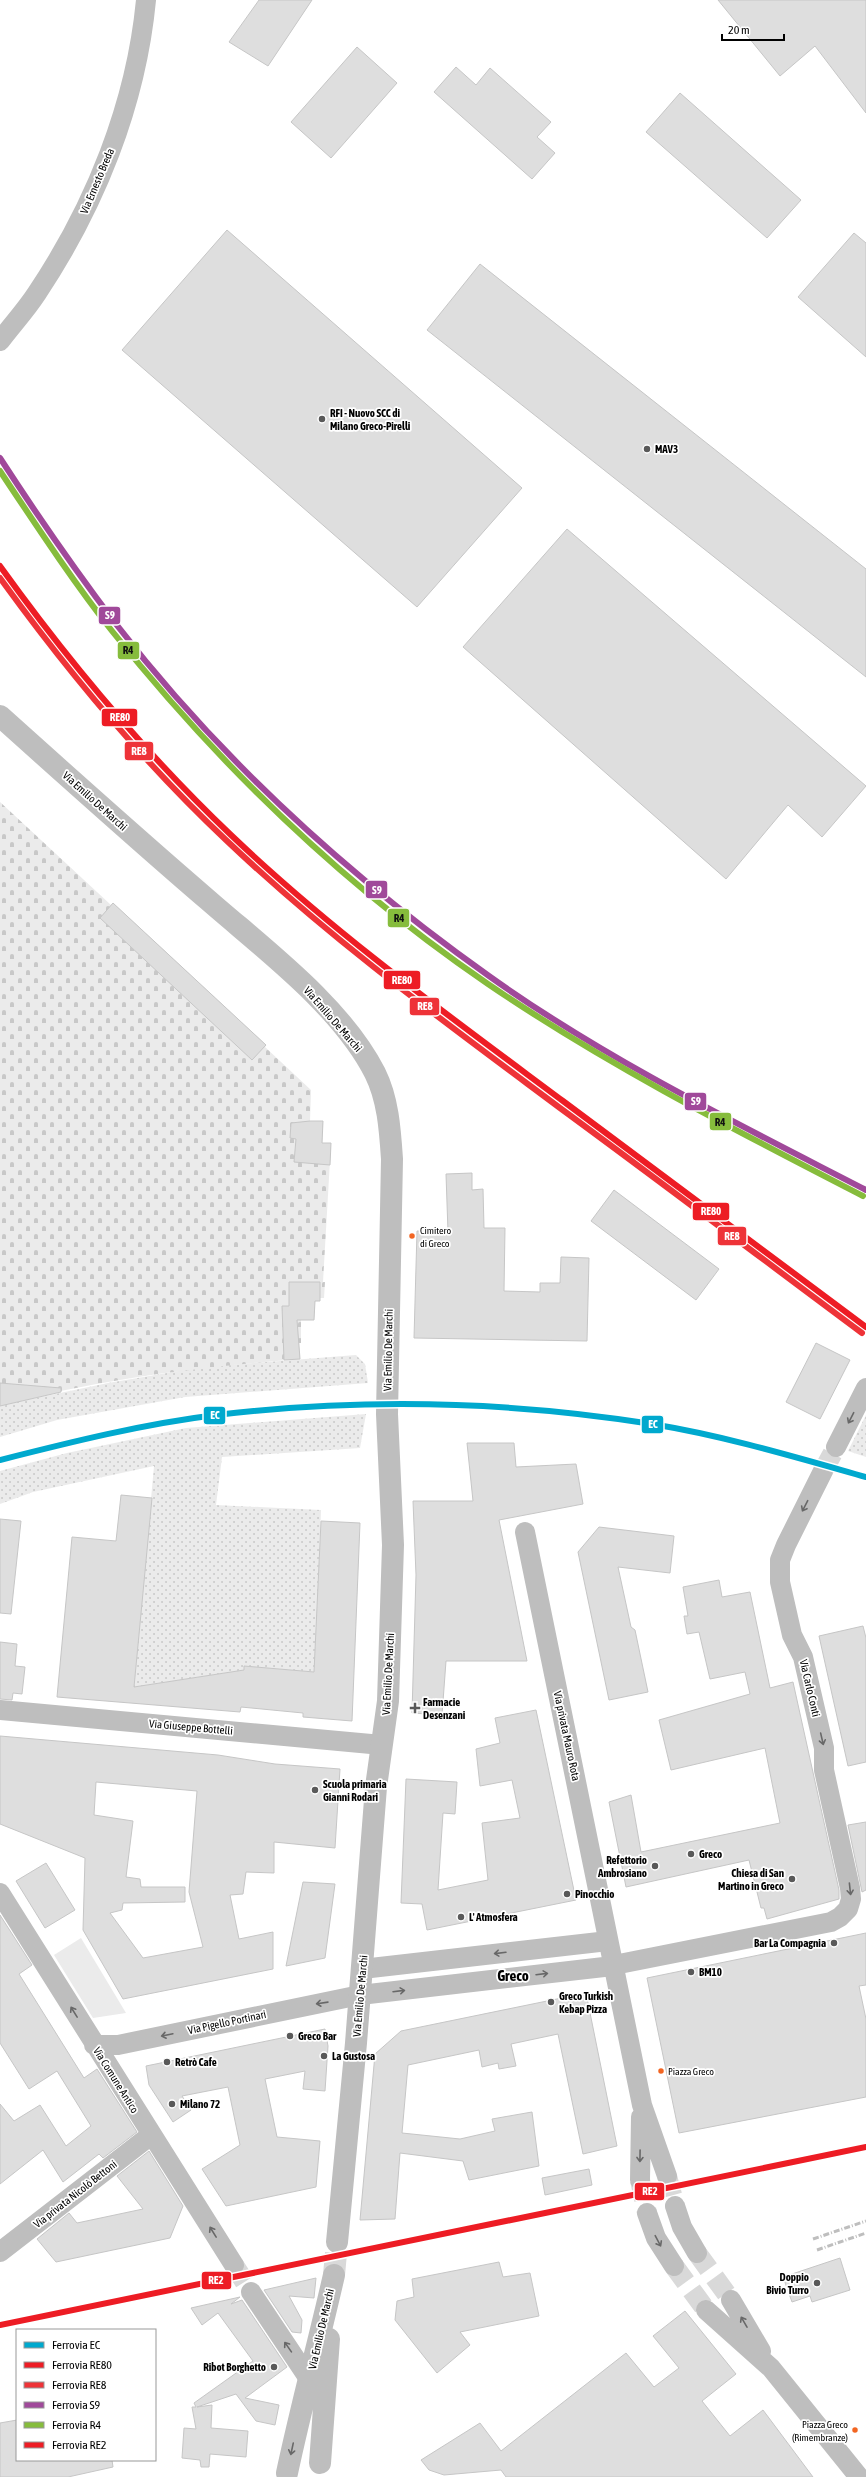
<svg xmlns="http://www.w3.org/2000/svg" width="866" height="2477" font-family="'Asap Condensed',sans-serif">
<style>
.grass{fill:url(#grass-dots)}
.cemetery{fill:url(#cemetery-stones)}
.park{fill:#ebebeb}
.building{fill:#dedede;stroke:#c6c6c6;fill-rule:evenodd}
.lines{fill:none;stroke-linecap:round;stroke-linejoin:round}
.minor-tunnel{stroke:#d9d9d9;stroke-width:20;stroke-dasharray:20 10;stroke-linecap:butt}
.tertiary-tunnel{stroke:#d9d9d9;stroke-width:22;stroke-dasharray:22 11;stroke-linecap:butt}
.minor{stroke:#bebebe;stroke-width:20}
.tertiary{stroke:#bebebe;stroke-width:22}
.rail{stroke:#bebebe;stroke-width:3;stroke-dasharray:6 2 1 2;stroke-linecap:butt}
.rail-1-casing{stroke:#fff;stroke-width:9}
.rail-2-casing{stroke:#fff;stroke-width:9}
.rail-3-casing{stroke:#fff;stroke-width:9}
.rail-4-casing{stroke:#fff;stroke-width:9}
.rail-5-casing{stroke:#fff;stroke-width:9}
.rail-6-casing{stroke:#fff;stroke-width:9}
.rail-1{stroke:#00a9ce;stroke-width:6}
.rail-2{stroke:#ed1c24;stroke-width:6}
.rail-3{stroke:#ee3338;stroke-width:6}
.rail-4{stroke:#a0499a;stroke-width:6}
.rail-5{stroke:#86bc3c;stroke-width:6}
.rail-6{stroke:#ed1c24;stroke-width:6}
.oneway{stroke:#686868}
.poi-dot{fill:#595959;stroke:#fff;stroke-width:1.5}
.bus-dot{fill:#f26522;stroke:#fff;stroke-width:1.5}
.labels{text-anchor:middle;stroke-width:3.5;stroke-linejoin:round;paint-order:stroke}
.bus-label{font-size:10px;fill:#000;stroke:#fff;text-anchor:start}
.street-label{font-size:11px;fill:#000;stroke:#fff}
.poi-label{font-size:11px;font-weight:bold;fill:#000;stroke:#fff;text-anchor:start}
.district-label{font-size:15px;font-weight:bold;fill:#000;stroke:#fff}
.line-badge{stroke:#fff;stroke-width:1.5}
.badge-label{font-size:11px;text-anchor:middle;font-weight:bold;fill:#fff}
.pale-badge-label{font-size:11px;text-anchor:middle;font-weight:bold;fill:#111}
</style>
<defs>
<pattern id="grass-dots" width="8" height="8" patternUnits="userSpaceOnUse"><rect width="8" height="8" fill="#ebebeb"/><path d="M2 2h.1M6 6h.1" fill="none" stroke="#c8c8c8" stroke-width="1.8" stroke-linecap="round"/></pattern>
<pattern id="cemetery-stones" width="16" height="16" patternUnits="userSpaceOnUse"><rect width="16" height="16" fill="#ebebeb"/><path d="M2 7V4a2 2 0 0 1 4 0v3zM10 15v-3a2 2 0 0 1 4 0v3z" fill="#c8c8c8"/></pattern>
</defs>
<rect width="100%" height="100%" fill="#fff"/>
<path class="grass" d="M 356,1355 L 365,1364 L 368,1383 L 185,1397 L 57,1420 L 0,1437 L 0,1406 L 12,1403 L 108,1383 L 202,1367 Z
M 366,1414 L 360,1448 L 222,1457 L 216,1505 L 321,1510 L 315,1672 L 244,1666 L 244,1670 L 134,1687 L 154,1466 L 33,1492 L 0,1504 L 0,1471 L 67,1453 L 186,1428 Z
M 866,1415 L 866,1457 L 848,1451 Z"/>
<path class="cemetery" d="M 0,802 L 111,905 L 113,903 L 266,1045 L 265,1047 L 311,1090 L 310,1121 L 323,1121 L 322,1143 L 331,1143 L 323,1282 L 325,1282 L 324,1298 L 320,1298 L 320,1301 L 315,1301 L 314,1320 L 301,1320 L 301,1343 L 299,1343 L 300,1359 C 201,1367 98,1379 0,1406 Z"/>
<path class="park" d="M 81,1938 L 126,2013 L 93,2018 L 54,1955 Z"/>
<path class="building" d="M 259,0 L 312,0 L 268,66 L 229,42 Z
M 718,0 L 866,0 L 866,113 L 815,46 L 780,76 Z
M 357,47 L 397,83 L 331,158 L 291,122 Z
M 456,67 L 476,85 L 490,68 L 551,122 L 537,137 L 555,153 L 532,179 L 434,92 Z
M 680,93 L 801,200 L 767,238 L 646,132 Z
M 227,230 L 522,488 L 417,607 L 122,350 Z
M 854,233 L 866,243 L 866,357 L 798,297 Z
M 480,264 L 866,569 L 866,677 L 427,330 Z
M 567,529 L 866,786 L 822,837 L 788,805 L 726,879 L 463,647 Z
M 113,903 L 266,1045 L 252,1060 L 100,918 Z
M 310,1121 L 323,1121 L 322,1143 L 331,1143 L 330,1165 L 294,1162 L 296,1139 L 290,1138 L 291,1123 Z
M 472,1173 L 472,1190 L 483,1189 L 484,1228 L 505,1228 L 504,1291 L 540,1292 L 540,1283 L 560,1283 L 561,1257 L 589,1258 L 587,1341 L 414,1338 L 417,1231 L 448,1232 L 446,1174 Z
M 614,1190 L 719,1269 L 696,1300 L 591,1221 Z
M 289,1282 L 320,1282 L 320,1301 L 315,1301 L 314,1320 L 297,1320 L 300,1359 L 284,1360 L 282,1306 L 289,1306 Z
M 816,1343 L 850,1360 L 820,1419 L 786,1402 Z
M 0,1383 L 61,1388 L 61,1392 L 0,1406 Z
M 467,1443 L 514,1443 L 516,1467 L 576,1464 L 583,1504 L 499,1520 L 527,1661 L 446,1661 L 442,1715 L 412,1713 L 416,1575 L 413,1501 L 473,1501 Z
M 121,1495 L 152,1498 L 134,1687 L 244,1670 L 244,1666 L 314,1672 L 321,1521 L 360,1523 L 352,1721 L 303,1717 L 303,1713 L 241,1707 L 240,1712 L 57,1697 L 72,1537 L 116,1541 Z
M 0,1519 L 21,1521 L 11,1614 L 0,1613 Z
M 599,1527 L 674,1536 L 670,1573 L 618,1567 L 631,1627 L 635,1630 L 648,1692 L 609,1700 L 578,1552 Z
M 719,1580 L 722,1597 L 750,1592 L 770,1688 L 793,1682 L 839,1890 L 839,1899 L 767,1919 L 764,1908 L 761,1908 L 749,1860 L 626,1887 L 609,1802 L 631,1795 L 641,1852 L 780,1823 L 765,1748 L 671,1770 L 659,1720 L 750,1694 L 745,1672 L 710,1679 L 699,1632 L 687,1634 L 684,1616 L 688,1616 L 683,1587 Z
M 863,1626 L 866,1638 L 866,1762 L 848,1766 L 819,1636 Z
M 0,1642 L 17,1644 L 15,1666 L 25,1667 L 22,1694 L 13,1693 L 12,1700 L 0,1699 Z
M 536,1710 L 576,1900 L 427,1930 L 422,1904 L 401,1903 L 406,1779 L 457,1782 L 455,1814 L 443,1813 L 438,1890 L 488,1880 L 482,1823 L 520,1818 L 512,1780 L 480,1786 L 476,1749 L 500,1743 L 495,1718 Z
M 0,1736 L 218,1755 L 275,1764 L 340,1769 L 335,1848 L 274,1842 L 274,1873 L 246,1872 L 243,1894 L 230,1895 L 239,1939 L 273,1932 L 273,1969 L 123,1999 L 83,1930 L 85,1858 L 0,1824 ZM 96,1782 L 197,1791 L 189,1892 L 203,1947 L 143,1958 L 110,1913 L 122,1910 L 123,1903 L 185,1902 L 185,1887 L 141,1887 L 140,1879 L 126,1877 L 133,1821 L 94,1815 Z
M 866,1822 L 866,1890 L 862,1892 L 848,1825 Z
M 46,1863 L 75,1910 L 45,1928 L 16,1881 Z
M 303,1882 L 335,1884 L 325,1958 L 286,1966 Z
M 0,1915 L 32,1965 L 19,1974 L 84,2078 L 97,2069 L 137,2132 L 103,2158 L 99,2154 L 63,2182 L 43,2150 L 0,2184 L 0,2104 L 14,2121 L 40,2105 L 66,2146 L 91,2126 L 57,2071 L 29,2089 L 0,2043 Z
M 866,1933 L 866,1985 L 859,1986 L 866,2019 L 866,2097 L 679,2133 L 647,1978 Z
M 586,1993 L 617,2146 L 583,2154 L 558,2034 L 511,2044 L 516,2066 L 499,2069 L 498,2063 L 482,2067 L 479,2050 L 408,2065 L 402,2133 L 460,2139 L 495,2131 L 492,2119 L 532,2112 L 539,2166 L 469,2180 L 463,2161 L 400,2153 L 395,2219 L 360,2220 L 375,2054 L 401,2031 Z
M 325,2029 L 328,2046 L 325,2091 L 303,2089 L 305,2071 L 265,2079 L 277,2137 L 320,2141 L 316,2187 L 226,2206 L 202,2169 L 240,2145 L 228,2087 L 182,2096 L 191,2110 L 173,2122 L 149,2085 L 146,2066 Z
M 149,2151 L 183,2206 L 170,2238 L 56,2262 L 37,2239 L 69,2213 L 77,2223 L 143,2209 L 117,2176 Z
M 589,2169 L 592,2185 L 545,2195 L 542,2178 Z
M 840,2258 L 850,2290 L 812,2302 L 810,2296 L 792,2302 L 783,2277 Z
M 499,2262 L 503,2277 L 530,2273 L 539,2316 L 460,2332 L 470,2345 L 437,2373 L 395,2320 L 397,2301 L 414,2297 L 412,2279 Z
M 316,2278 L 314,2298 L 289,2296 L 302,2320 L 301,2333 L 292,2332 L 264,2290 Z
M 240,2297 L 231,2304 L 242,2300 L 287,2367 L 245,2398 L 279,2405 L 275,2425 L 256,2421 L 236,2394 L 197,2407 L 212,2405 L 211,2428 L 248,2431 L 246,2457 L 210,2454 L 209,2467 L 201,2467 L 200,2460 L 182,2458 L 184,2428 L 196,2429 L 192,2407 L 196,2407 L 194,2403 L 253,2361 L 218,2313 L 202,2325 L 191,2308 Z
M 685,2311 L 736,2374 L 702,2401 L 730,2436 L 763,2410 L 813,2477 L 506,2477 L 501,2470 L 444,2475 L 429,2470 L 421,2460 L 480,2423 L 501,2451 L 626,2353 L 654,2387 L 679,2368 L 653,2336 Z
M 17,2420 L 17,2460 L 112,2460 L 113,2467 L 68,2477 L 0,2477 L 0,2423 Z"/>
<g class="lines">
<path class="minor-tunnel" d="M 823,1471 L 836,1447
M 667,2176 L 675,2206
M 640,2180 L 647,2213
M 697,2253 L 731,2300
M 234,2265 L 251,2292
M 674,2266 L 706,2310"/>
<path class="tertiary-tunnel" d="M 334,2275 L 337,2242"/>
<path class="minor" d="M 0,341 C 12,325 26,310 37,293 C 95,206 136,105 146,0
M 836,1447 L 866,1388
M 525,1532 L 642,2105 L 667,2176
M 0,1710 L 382,1745
M 0,1893 L 234,2265
M 362,1969 L 608,1941
M 94,2045 L 118,2045 L 360,1995 L 604,1967 L 831,1922 L 840,1917 L 848,1909 L 851,1899 L 850,1888 L 824,1770 L 824,1748 L 803,1657 L 792,1635 L 780,1582 L 780,1560 L 786,1545 L 823,1471
M 640,2180 L 641,2117
M 675,2206 L 682,2227 L 697,2253
M 647,2213 L 656,2238 L 674,2266
M 0,2252 L 151,2135
M 251,2292 L 315,2388
M 731,2300 L 761,2351
M 706,2310 L 771,2368 L 859,2477"/>
<path class="tertiary" d="M 0,716 C 69,778 138,840 208,900 C 264,949 341,1006 375,1073 C 388,1099 390,1129 392,1159 L 387,1414 L 393,1545 L 388,1701 L 376,1787 L 356,2043 L 337,2242
M 320,2463 L 329,2339
M 287,2473 C 301,2407 319,2341 334,2275"/>
<path class="rail" d="M 813,2239 L 866,2221
M 817,2250 L 866,2233"/>
<g class="rail-1-casing">
<path id="rail-1" d="M 0,1460 C 71,1442 143,1424 216,1415 C 361,1398 508,1401 652,1424 C 725,1436 795,1457 866,1477"/>
</g>
<g class="rail-2-casing">
<path id="rail-2" d="M 0,566 C 69,662 145,753 231,835 C 334,933 449,1016 563,1101 C 664,1176 765,1252 866,1327"/>
</g>
<g class="rail-3-casing">
<path id="rail-3" d="M 0,578 C 68,672 142,761 226,840 C 330,939 446,1023 560,1108 C 661,1182 761,1258 862,1333"/>
</g>
<g class="rail-4-casing">
<path id="rail-4" d="M 0,458 C 37,515 75,570 116,624 C 220,759 350,877 489,976 C 607,1060 738,1124 866,1190"/>
</g>
<g class="rail-5-casing">
<path id="rail-5" d="M 0,471 C 36,525 72,580 112,631 C 219,765 346,887 488,984 C 607,1065 735,1130 863,1196"/>
</g>
<g class="rail-6-casing">
<path id="rail-6" d="M 0,2325 L 866,2147"/>
</g>
<use href="#rail-1" class="rail-1"/>
<use href="#rail-2" class="rail-2"/>
<use href="#rail-3" class="rail-3"/>
<use href="#rail-4" class="rail-4"/>
<use href="#rail-5" class="rail-5"/>
<use href="#rail-6" class="rail-6"/>
</g>
<defs><path id="oneway-shaft" d="M-6 0H5M1.5-3L5.5 0L1.5 3" fill="none" stroke-width="1.6" stroke-linecap="round" stroke-linejoin="round"/></defs>
<g class="oneway">
<use href="#oneway-shaft" transform="translate(851 1418) rotate(117)"/>
<use href="#oneway-shaft" transform="translate(805 1506) rotate(117)"/>
<use href="#oneway-shaft" transform="translate(822 1739) rotate(77)"/>
<use href="#oneway-shaft" transform="translate(850 1889) rotate(84)"/>
<use href="#oneway-shaft" transform="translate(500 1953) rotate(173)"/>
<use href="#oneway-shaft" transform="translate(542 1974) rotate(-7)"/>
<use href="#oneway-shaft" transform="translate(399 1991) rotate(-7)"/>
<use href="#oneway-shaft" transform="translate(322 2003) rotate(172)"/>
<use href="#oneway-shaft" transform="translate(74 2012) rotate(-122)"/>
<use href="#oneway-shaft" transform="translate(167 2035) rotate(168)"/>
<use href="#oneway-shaft" transform="translate(640 2156) rotate(91)"/>
<use href="#oneway-shaft" transform="translate(213 2232) rotate(-122)"/>
<use href="#oneway-shaft" transform="translate(658 2241) rotate(62)"/>
<use href="#oneway-shaft" transform="translate(744 2322) rotate(-120)"/>
<use href="#oneway-shaft" transform="translate(288 2347) rotate(-125)"/>
<use href="#oneway-shaft" transform="translate(292 2449) rotate(102)"/>
</g>
<g class="poi-dot">
<circle cx="322" cy="419" r="4"/>
<circle cx="647" cy="449" r="4"/>
<path d="M413 1702h4v4h4v4h-4v4h-4v-4h-4v-4h4z"/>
<circle cx="315" cy="1790" r="4"/>
<circle cx="691" cy="1854" r="4"/>
<circle cx="655" cy="1866" r="4"/>
<circle cx="792" cy="1879" r="4"/>
<circle cx="567" cy="1894" r="4"/>
<circle cx="461" cy="1917" r="4"/>
<circle cx="834" cy="1943" r="4"/>
<circle cx="691" cy="1972" r="4"/>
<circle cx="551" cy="2002" r="4"/>
<circle cx="290" cy="2036" r="4"/>
<circle cx="324" cy="2056" r="4"/>
<circle cx="167" cy="2062" r="4"/>
<circle cx="172" cy="2104" r="4"/>
<circle cx="817" cy="2283" r="4"/>
<circle cx="274" cy="2367" r="4"/>
</g>
<g class="bus-dot">
<circle cx="412" cy="1236" r="3.5"/>
<circle cx="661" cy="2071" r="3.5"/>
<circle cx="855" cy="2430" r="3.5"/>
</g>
<g class="labels">
<g class="bus-label">
<text x="420" y="1234">Cimitero<tspan x="420" dy="13">di Greco</tspan></text>
<text x="668" y="2075">Piazza Greco</text>
<text x="848" y="2428" text-anchor="end">Piazza Greco<tspan x="848" dy="13">(Rimembranze)</tspan></text>
</g>
<g class="street-label">
<text transform="translate(97 181) rotate(-67)" y="4">Via Ernesto Breda</text>
<text transform="translate(95 801) rotate(42)" y="4">Via Emilio De Marchi</text>
<text transform="translate(333 1019) rotate(49)" y="4">Via Emilio De Marchi</text>
<text transform="translate(388 1350) rotate(-89)" y="4">Via Emilio De Marchi</text>
<text transform="translate(388 1674) rotate(-87)" y="4">Via Emilio De Marchi</text>
<text transform="translate(810 1688) rotate(77)" y="4">Via Carlo Conti</text>
<text transform="translate(191 1727) rotate(5)" y="4">Via Giuseppe Bottelli</text>
<text transform="translate(567 1736) rotate(78)" y="4">Via privata Mauro Rota</text>
<text transform="translate(360 1996) rotate(-85)" y="4">Via Emilio De Marchi</text>
<text transform="translate(227 2022) rotate(-12)" y="4">Via Pigello Portinari</text>
<text transform="translate(116 2080) rotate(58)" y="4">Via Comune Antico</text>
<text transform="translate(75 2194) rotate(-38)" y="4">Via privata Nicolò Bettoni</text>
<text transform="translate(321 2329) rotate(-77)" y="4">Via Emilio De Marchi</text>
</g>
<g class="poi-label">
<text x="330" y="417">RFI - Nuovo SCC di<tspan x="330" dy="13">Milano Greco-Pirelli</tspan></text>
<text x="655" y="453">MAV3</text>
<text x="423" y="1706">Farmacie<tspan x="423" dy="13">Desenzani</tspan></text>
<text x="323" y="1788">Scuola primaria<tspan x="323" dy="13">Gianni Rodari</tspan></text>
<text x="699" y="1858">Greco</text>
<text x="647" y="1864" text-anchor="end">Refettorio<tspan x="647" dy="13">Ambrosiano</tspan></text>
<text x="784" y="1877" text-anchor="end">Chiesa di San<tspan x="784" dy="13">Martino in Greco</tspan></text>
<text x="575" y="1898">Pinocchio</text>
<text x="469" y="1921">L' Atmosfera</text>
<text x="826" y="1947" text-anchor="end">Bar La Compagnia</text>
<text x="699" y="1976">BM10</text>
<text x="559" y="2000">Greco Turkish<tspan x="559" dy="13">Kebap Pizza</tspan></text>
<text x="298" y="2040">Greco Bar</text>
<text x="332" y="2060">La Gustosa</text>
<text x="175" y="2066">Retrò Cafe</text>
<text x="180" y="2108">Milano 72</text>
<text x="809" y="2281" text-anchor="end">Doppio<tspan x="809" dy="13">Bivio Turro</tspan></text>
<text x="266" y="2371" text-anchor="end">Ribot Borghetto</text>
</g>
<g class="district-label">
<text x="513" y="1981">Greco</text>
</g>
</g>
<g class="line-badge">
<rect x="98" y="606" width="23" height="19" rx="4" fill="#a0499a"/>
<rect x="117" y="641" width="23" height="19" rx="4" fill="#86bc3c"/>
<rect x="101" y="708" width="37" height="19" rx="4" fill="#ed1c24"/>
<rect x="124" y="741" width="30" height="20" rx="4" fill="#ee3338"/>
<rect x="365" y="880" width="23" height="19" rx="4" fill="#a0499a"/>
<rect x="387" y="908" width="23" height="20" rx="4" fill="#86bc3c"/>
<rect x="383" y="970" width="38" height="20" rx="4" fill="#ed1c24"/>
<rect x="409" y="997" width="31" height="19" rx="4" fill="#ee3338"/>
<rect x="684" y="1092" width="23" height="19" rx="4" fill="#a0499a"/>
<rect x="709" y="1112" width="23" height="19" rx="4" fill="#86bc3c"/>
<rect x="692" y="1202" width="38" height="19" rx="4" fill="#ed1c24"/>
<rect x="717" y="1226" width="30" height="20" rx="4" fill="#ee3338"/>
<rect x="203" y="1406" width="23" height="19" rx="4" fill="#00a9ce"/>
<rect x="641" y="1415" width="23" height="19" rx="4" fill="#00a9ce"/>
<rect x="634" y="2182" width="31" height="19" rx="4" fill="#ed1c24"/>
<rect x="201" y="2271" width="31" height="19" rx="4" fill="#ed1c24"/>
</g>
<g class="badge-label">
<text x="110" y="619">S9</text>
<text x="120" y="721">RE80</text>
<text x="139" y="755">RE8</text>
<text x="377" y="894">S9</text>
<text x="402" y="984">RE80</text>
<text x="425" y="1010">RE8</text>
<text x="696" y="1105">S9</text>
<text x="711" y="1215">RE80</text>
<text x="732" y="1240">RE8</text>
<text x="215" y="1419">EC</text>
<text x="653" y="1428">EC</text>
<text x="650" y="2195">RE2</text>
<text x="216" y="2284">RE2</text>
</g>
<g class="pale-badge-label">
<text x="128" y="654">R4</text>
<text x="399" y="922">R4</text>
<text x="720" y="1126">R4</text>
</g>
<rect x="16" y="2329" width="140" height="132" fill="#ffffff" stroke="#999999"/>
<rect x="24" y="2342" width="20" height="6" fill="#00a9ce" stroke="#999999"/>
<text x="52" y="2349" font-size="12" fill="#000000">Ferrovia EC</text>
<rect x="24" y="2362" width="20" height="6" fill="#ed1c24" stroke="#999999"/>
<text x="52" y="2369" font-size="12" fill="#000000">Ferrovia RE80</text>
<rect x="24" y="2382" width="20" height="6" fill="#ee3338" stroke="#999999"/>
<text x="52" y="2389" font-size="12" fill="#000000">Ferrovia RE8</text>
<rect x="24" y="2402" width="20" height="6" fill="#a0499a" stroke="#999999"/>
<text x="52" y="2409" font-size="12" fill="#000000">Ferrovia S9</text>
<rect x="24" y="2422" width="20" height="6" fill="#86bc3c" stroke="#999999"/>
<text x="52" y="2429" font-size="12" fill="#000000">Ferrovia R4</text>
<rect x="24" y="2442" width="20" height="6" fill="#ed1c24" stroke="#999999"/>
<text x="52" y="2449" font-size="12" fill="#000000">Ferrovia RE2</text>
<path d="M722 34v6h62v-6" fill="none" stroke="#000000" stroke-width="2"/>
<text x="728" y="34" font-size="12" fill="#000000" stroke="#ffffff" stroke-width="3" paint-order="stroke">20 m</text>
</svg>
